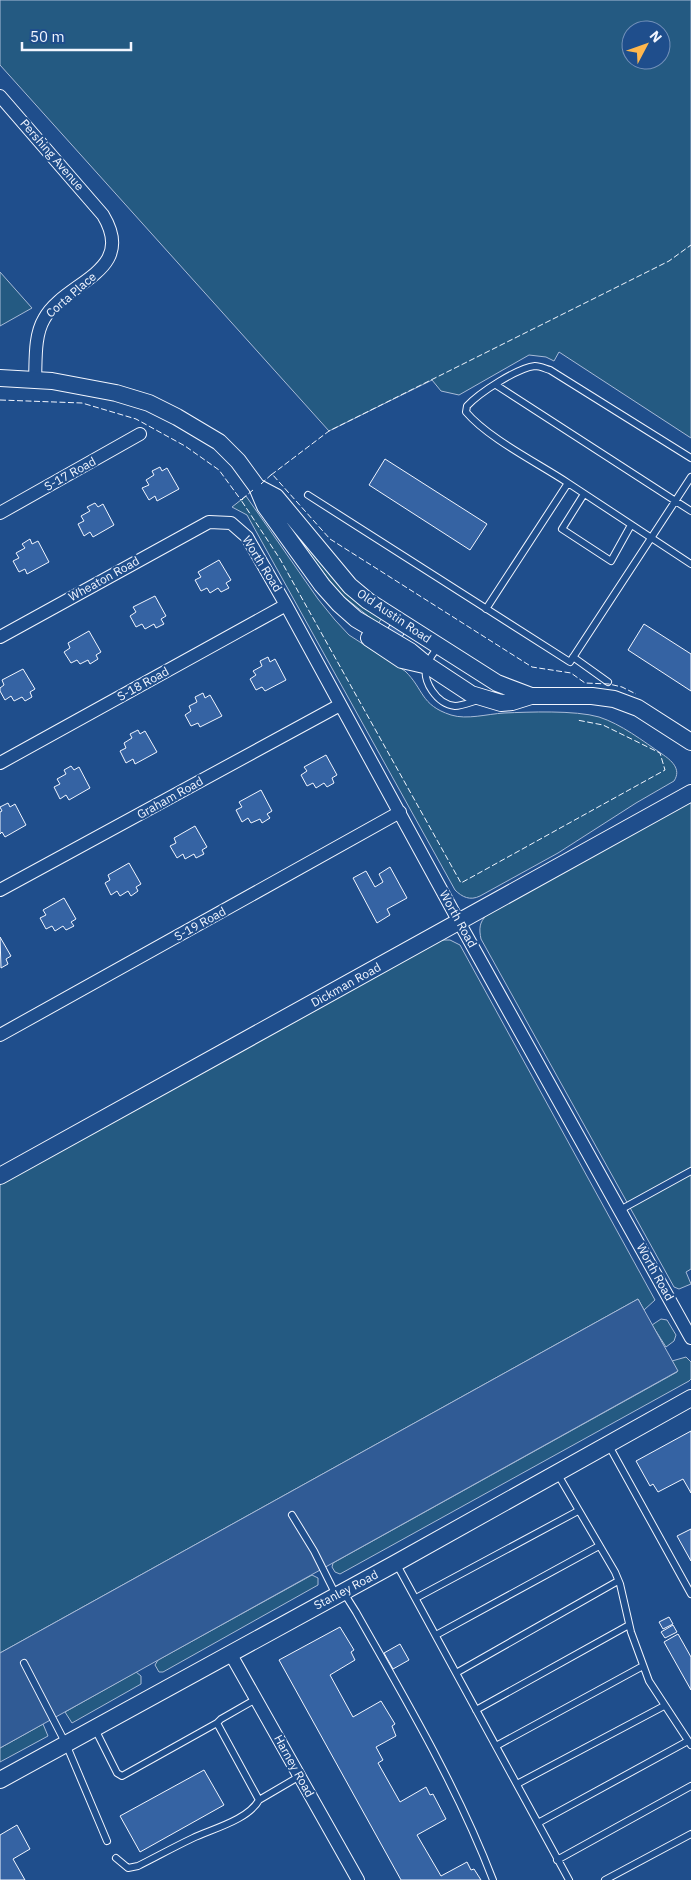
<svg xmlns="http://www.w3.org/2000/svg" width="691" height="1880" font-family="'IBM Plex Sans',sans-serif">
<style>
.green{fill:#245a82;stroke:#a8bbd7;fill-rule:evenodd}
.parking{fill:#305b95;stroke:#a8bbd7}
.building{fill:#3563a3;stroke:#f2f6ff}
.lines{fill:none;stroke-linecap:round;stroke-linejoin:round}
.service-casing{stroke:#f2f6ff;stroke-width:8}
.minor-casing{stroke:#f2f6ff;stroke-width:14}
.tertiary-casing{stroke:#f2f6ff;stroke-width:18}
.service{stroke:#1f4e8c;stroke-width:6}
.minor{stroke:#1f4e8c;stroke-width:12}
.tertiary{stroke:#1f4e8c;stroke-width:16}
.fence{stroke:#f2f6ff;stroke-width:1;stroke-dasharray:6 2.5;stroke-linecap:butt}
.labels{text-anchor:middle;stroke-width:4;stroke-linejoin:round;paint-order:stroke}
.street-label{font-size:12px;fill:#f2f6ff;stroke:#1f4e8c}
</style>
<rect width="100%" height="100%" fill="#1f4e8c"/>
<path class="green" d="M 0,0 L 691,0 L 691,438 L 559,352 L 554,361 L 546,357 L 529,355 L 459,395 L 441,391 L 432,380 L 329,431 L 0,65 ZM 631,30 L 661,30 L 661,60 L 631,60 Z
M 0,272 L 32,308 L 0,326 Z
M 246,496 L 318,599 L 335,620 L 349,635 L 405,671 C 424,689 420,705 451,715 C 467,720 487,714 504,713 C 529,712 575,710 599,717 C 621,724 643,741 662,754 C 671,760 682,769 674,781 L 636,803 L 558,853 L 480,896 C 470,901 462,897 455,890 L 247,515 L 232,507 Z
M 288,520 L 383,616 L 378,624 L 339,593 L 285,522 Z
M 691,799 L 691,1269 L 686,1272 L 691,1284 L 679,1289 L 674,1287 L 481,939 C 479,929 479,922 487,915 Z
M 440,940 L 450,940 L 460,945 L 655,1300 L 644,1310 L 638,1299 L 0,1653 L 0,1184 Z
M 661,1319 L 667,1320 L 676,1335 L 674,1341 L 666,1347 L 652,1325 Z
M 686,1357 L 691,1362 L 691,1379 L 689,1381 L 340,1574 L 335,1572 L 332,1567 L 333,1563 L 677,1372 L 672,1361 Z
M 312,1575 L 318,1578 L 318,1585 L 163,1672 L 159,1672 L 155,1665 L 158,1660 Z
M 136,1672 L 141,1676 L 141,1684 L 72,1723 L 65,1712 Z
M 43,1724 L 48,1736 L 0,1762 L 0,1748 Z"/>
<path class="parking" d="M 638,1299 L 678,1371 L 0,1748 L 0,1653 Z"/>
<path class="building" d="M 385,459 L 487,524 L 470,550 L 369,485 Z
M 160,467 L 162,471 L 167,468 L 179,489 L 157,501 L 155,496 L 149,500 L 142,488 L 149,485 L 146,480 L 154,475 L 152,471 Z
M 95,503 L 98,507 L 103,504 L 114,525 L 93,537 L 90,532 L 84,536 L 78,524 L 84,521 L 81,516 L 90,511 L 87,507 Z
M 30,539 L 32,544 L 38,541 L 49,562 L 27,574 L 25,569 L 19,572 L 13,561 L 19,558 L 16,553 L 25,548 L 22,544 Z
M 219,560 L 231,580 L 226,583 L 229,588 L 221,592 L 218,588 L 210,593 L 207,588 L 201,591 L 195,580 L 201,577 L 198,572 Z
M 155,596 L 166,616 L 161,619 L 164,624 L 156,628 L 154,624 L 145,629 L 142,624 L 136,627 L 130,616 L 136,612 L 133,607 Z
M 392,621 L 406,630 L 401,639 L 387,630 Z
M 644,624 L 691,654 L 691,691 L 628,650 Z
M 89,631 L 101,652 L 96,655 L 98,659 L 90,664 L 88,660 L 80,664 L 77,660 L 71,663 L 64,652 L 70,648 L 68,643 Z
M 268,657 L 270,662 L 275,659 L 286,680 L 265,691 L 262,687 L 256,690 L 250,679 L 256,675 L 253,671 L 262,666 L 260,661 Z
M 23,669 L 35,689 L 30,692 L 32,697 L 25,701 L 22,697 L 14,701 L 11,696 L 5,700 L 0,691 L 0,688 L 4,685 L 2,680 Z
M 203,693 L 205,698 L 210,695 L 222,716 L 200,727 L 198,723 L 191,726 L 185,715 L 191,711 L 189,706 L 197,702 L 195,697 Z
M 138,730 L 140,734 L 145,731 L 157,752 L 135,764 L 133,759 L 126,763 L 120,751 L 126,748 L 124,743 L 132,738 L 130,734 Z
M 326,755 L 337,775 L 332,778 L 334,783 L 327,787 L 324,783 L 316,788 L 313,783 L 307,786 L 301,775 L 307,771 L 304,767 Z
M 71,766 L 74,770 L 79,767 L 90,788 L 69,800 L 66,795 L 60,799 L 54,787 L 60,784 L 57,779 L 66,774 L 64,770 Z
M 261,790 L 272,811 L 267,814 L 270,818 L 262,823 L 260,819 L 251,823 L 248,818 L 242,822 L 236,810 L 242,807 L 239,802 Z
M 8,803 L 10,807 L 15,804 L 26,825 L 5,837 L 2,832 L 0,834 L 0,812 L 2,811 L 0,807 Z
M 195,826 L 207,847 L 202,850 L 204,854 L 196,858 L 194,854 L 185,859 L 183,854 L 177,858 L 170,846 L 176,843 L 174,838 Z
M 129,863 L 141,884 L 136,887 L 138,891 L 131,896 L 128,891 L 120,896 L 117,891 L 111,895 L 105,883 L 110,880 L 108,875 Z
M 390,867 L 407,898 L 387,909 L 390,915 L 377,923 L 353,878 L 366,871 L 375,887 L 383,882 L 379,874 Z
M 64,898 L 76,919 L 71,922 L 74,926 L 66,930 L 63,926 L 55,931 L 52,926 L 46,929 L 40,918 L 46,915 L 43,910 Z
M 0,937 L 11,956 L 6,959 L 8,964 L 1,968 Z
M 691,1431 L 691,1493 L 683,1479 L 658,1492 L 653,1484 L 650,1486 L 636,1461 Z
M 691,1529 L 691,1561 L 677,1536 Z
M 669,1617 L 673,1624 L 663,1629 L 659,1622 Z
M 673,1625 L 677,1632 L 665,1638 L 661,1632 Z
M 340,1627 L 354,1650 L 351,1652 L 355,1660 L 330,1675 L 353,1717 L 381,1701 L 395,1724 L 392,1726 L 396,1736 L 376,1747 L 383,1760 L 378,1763 L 400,1802 L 426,1787 L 430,1795 L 433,1794 L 446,1819 L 417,1835 L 441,1876 L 467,1862 L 471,1870 L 474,1869 L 481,1880 L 401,1880 L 279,1660 Z
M 678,1634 L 691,1657 L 691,1690 L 664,1642 Z
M 400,1644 L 409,1660 L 393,1669 L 384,1653 Z
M 204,1770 L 224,1805 L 140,1852 L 120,1816 Z
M 17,1825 L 30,1849 L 13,1859 L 25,1880 L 0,1880 L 0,1835 Z"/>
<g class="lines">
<g class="service-casing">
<path id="service" d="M 496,385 L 691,511
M 568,483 C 538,463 489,439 466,412 L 467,406 C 479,393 517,368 535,366 C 540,366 546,369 550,370 L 691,458
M 584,494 L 562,529 L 611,561 L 631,525
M 308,495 L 570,662 L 691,477
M 486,609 L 568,483 L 691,564
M 438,647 C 434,652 430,658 427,664 C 421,681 437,704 455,706 C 462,706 471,702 478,700
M 573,657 L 608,682
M 620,1210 L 691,1171
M 608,1444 L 691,1594
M 557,1473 L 615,1572 L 620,1584 L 631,1632 L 649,1681 L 691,1745
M 292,1515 L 314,1551 L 336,1595
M 396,1563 L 569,1880
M 344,1593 L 356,1612 C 405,1699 457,1786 493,1880
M 416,1598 L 578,1511
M 436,1635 L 599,1546
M 24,1663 L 66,1744 L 107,1841
M 456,1673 L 618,1581
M 256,1699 L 221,1719 L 217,1723 L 259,1800 L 300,1776
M 476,1710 L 629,1625
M 95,1729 L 117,1773 L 122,1776 L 217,1723
M 496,1746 L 643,1666
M 517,1784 L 664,1706
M 538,1823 L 688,1741
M 116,1858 L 128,1868 L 138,1866 C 156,1857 174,1847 193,1838 C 212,1829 248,1820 259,1800
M 557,1860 L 691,1786
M 605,1880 L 691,1834"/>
</g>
<g class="minor-casing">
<path id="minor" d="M 0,96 L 103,215 C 138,273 64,281 44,319 C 34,336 36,361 35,380
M 0,513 L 140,434
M 0,637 L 209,522 L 231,523 L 247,537 L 286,605 L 459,922 L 691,1338
M 0,763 L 286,605
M 0,890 L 340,705
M 0,1035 L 400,812
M 230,1653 L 358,1880"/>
</g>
<g class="tertiary-casing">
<path id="tertiary" d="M 0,378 L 52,381 L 116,393 L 149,403 L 177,417 L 219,442 L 238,461 L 257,487 L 265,506 L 322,585 L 339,604 L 356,619 L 410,651 L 427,665 L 471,694 L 501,703 L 512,702 L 531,696 L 592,696 L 614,699 L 638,708 L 691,742
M 257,487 L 276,497 L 350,586 L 368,601 L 497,683 L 531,696
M 369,638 L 402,660 L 424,665
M 0,1176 L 691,793
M 0,1780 L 396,1563 L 691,1398"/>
</g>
<use href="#service" class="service"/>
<use href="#minor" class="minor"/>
<use href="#tertiary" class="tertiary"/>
<path class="fence" d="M 0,400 L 82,403 L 136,419 L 185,446 L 219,470 L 241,500 L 243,499
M 271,475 L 329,431 L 669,261 L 691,245
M 261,484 L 272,474 L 330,539 L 532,667 L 571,673 L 585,683 L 609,684 L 622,687 L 636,694
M 253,490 L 241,500 L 280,559 L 461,883 L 665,770 L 660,753 L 603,725 L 577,720"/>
</g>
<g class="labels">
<g class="street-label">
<text transform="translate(52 155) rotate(49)" y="4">Pershing Avenue</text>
<text transform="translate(71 295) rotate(-41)" y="4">Corta Place</text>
<text transform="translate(70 474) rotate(-29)" y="4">S-17 Road</text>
<text transform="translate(262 564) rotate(58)" y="4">Worth Road</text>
<text transform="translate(104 579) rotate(-29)" y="4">Wheaton Road</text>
<text transform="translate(394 616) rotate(34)" y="4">Old Austin Road</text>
<text transform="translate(143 684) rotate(-29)" y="4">S-18 Road</text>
<text transform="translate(170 798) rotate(-29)" y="4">Graham Road</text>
<text transform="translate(458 919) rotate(61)" y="4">Worth Road</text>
<text transform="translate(200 924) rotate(-29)" y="4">S-19 Road</text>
<text transform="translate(346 985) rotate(-29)" y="4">Dickman Road</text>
<text transform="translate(655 1272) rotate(61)" y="4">Worth Road</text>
<text transform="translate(346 1590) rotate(-28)" y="4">Stanley Road</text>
<text transform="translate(294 1766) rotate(61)" y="4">Harney Road</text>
</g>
</g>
<g transform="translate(646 45) rotate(49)"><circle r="24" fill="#1f4e8c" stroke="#7391ba"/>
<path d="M0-4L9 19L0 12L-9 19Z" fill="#ffb74d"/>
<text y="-8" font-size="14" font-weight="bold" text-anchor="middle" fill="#f2f6ff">N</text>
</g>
<path d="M22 42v8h109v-8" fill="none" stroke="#f2f6ff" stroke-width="2.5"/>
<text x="30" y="42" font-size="15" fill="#f2f6ff" stroke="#1f4e8c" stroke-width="4" paint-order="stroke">50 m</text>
</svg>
